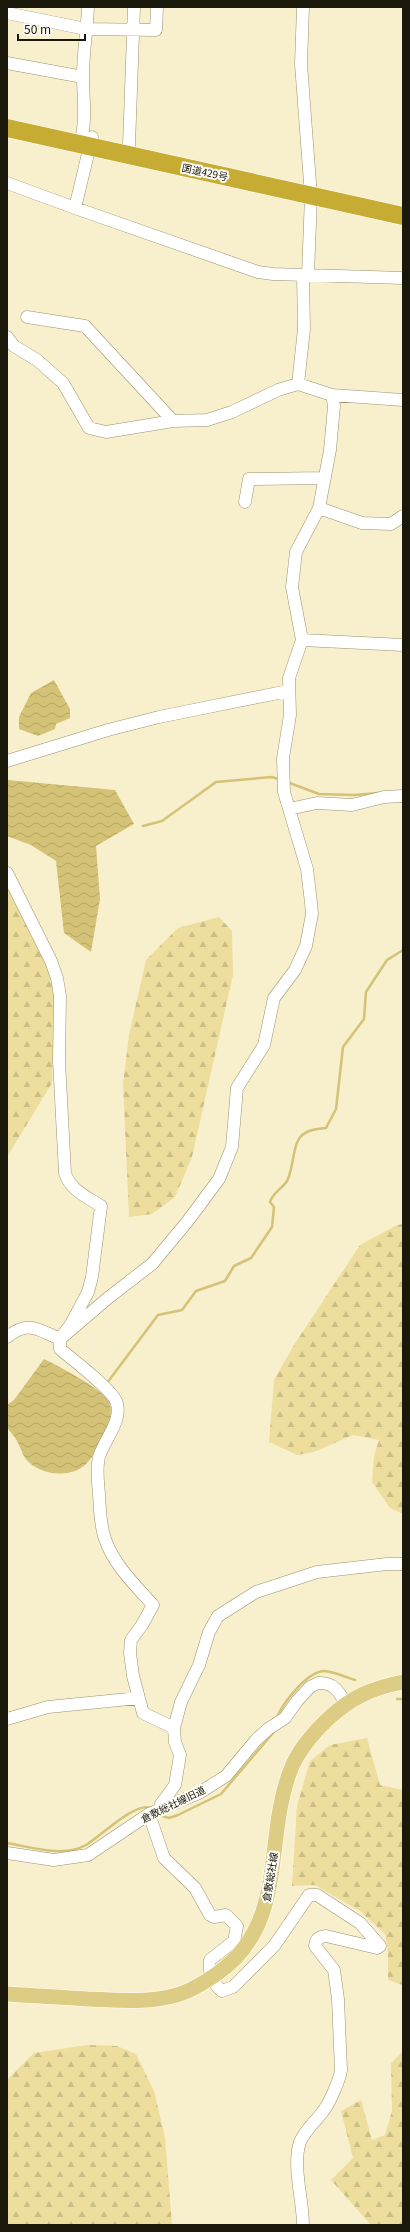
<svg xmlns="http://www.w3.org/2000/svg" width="410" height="2232" font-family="Georgia,'Noto Sans JP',serif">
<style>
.forest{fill:url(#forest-firs)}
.water{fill:url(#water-waves)}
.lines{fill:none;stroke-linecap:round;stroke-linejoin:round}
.stream{stroke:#d4c276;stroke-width:2.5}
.minor-casing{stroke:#999271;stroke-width:13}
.major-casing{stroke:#fff;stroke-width:16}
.highway-casing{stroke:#fff;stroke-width:19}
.minor{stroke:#fff;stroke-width:12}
.major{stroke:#ddcd84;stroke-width:15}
.highway{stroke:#c6ac32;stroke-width:18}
.labels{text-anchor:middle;stroke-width:4;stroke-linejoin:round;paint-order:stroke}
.street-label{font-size:10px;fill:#1a170b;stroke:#fefdf6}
</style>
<defs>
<pattern id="forest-firs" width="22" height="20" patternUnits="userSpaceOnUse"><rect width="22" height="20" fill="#edde9d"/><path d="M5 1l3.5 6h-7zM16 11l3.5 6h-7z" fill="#cbbe86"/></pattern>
<pattern id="water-waves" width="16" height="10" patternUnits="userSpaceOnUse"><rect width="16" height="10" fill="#d4c276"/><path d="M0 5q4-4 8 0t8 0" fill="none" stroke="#b5a665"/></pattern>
</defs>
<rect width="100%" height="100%" fill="#f8f0cc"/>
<path class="forest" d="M 7,886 L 47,964 L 55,998 L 52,1083 L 7,1157 Z
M 219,917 L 232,931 L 233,975 L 192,1157 L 175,1197 L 152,1214 L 129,1217 L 123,1084 L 129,1035 L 146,960 L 178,928 Z
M 403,1224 L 403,1514 L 390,1508 L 372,1482 L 374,1456 L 379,1440 L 353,1435 L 314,1452 L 297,1455 L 269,1442 L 274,1380 L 294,1345 L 360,1245 L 397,1225 Z
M 367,1738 L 380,1785 L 403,1790 L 403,1985 L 388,1980 L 388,1952 L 385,1934 L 360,1911 L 315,1885 L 292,1886 L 297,1806 L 310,1761 L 330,1745 Z
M 87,2045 L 117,2046 L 136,2054 L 154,2091 L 165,2137 L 172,2225 L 7,2225 L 7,2080 L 34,2053 Z
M 403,2051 L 403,2225 L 371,2225 L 331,2180 L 353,2158 L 341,2111 L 361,2100 L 372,2140 L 385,2135 L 392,2111 L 391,2063 Z"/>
<path class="water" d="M 54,680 L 70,709 L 70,718 L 56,724 L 55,729 L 38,736 L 19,729 L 19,717 L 31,693 Z
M 8,780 L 115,790 L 134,824 L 96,846 L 100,899 L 91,952 L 64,933 L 56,861 L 31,845 L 7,836 Z
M 44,1359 C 58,1366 103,1389 109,1402 C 114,1413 108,1424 104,1434 C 99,1445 94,1457 85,1465 C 69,1479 38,1475 25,1458 C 22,1453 20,1446 17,1441 C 15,1436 9,1432 7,1426 C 5,1420 7,1411 7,1405 L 14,1400 Z"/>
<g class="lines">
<path class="stream" d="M 287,782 L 319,794 L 354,795 L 378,793
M 143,826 L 162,821 L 216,782 L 272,777 L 281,780
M 107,1383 L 158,1315 L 182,1310 L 196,1291 L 225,1281 L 234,1266 L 251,1258 L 272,1227 L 274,1207 L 270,1202 C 273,1192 282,1189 287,1181 C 289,1178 290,1172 291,1169 C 297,1142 294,1130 326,1128 L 336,1109 L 343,1047 L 364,1019 L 366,992 L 387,960 L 403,950
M 397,1699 L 403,1699
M 277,1717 C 284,1702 307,1671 325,1671 C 334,1672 346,1677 355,1680
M 159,1815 L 169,1818 L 178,1815 L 221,1794 L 273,1733
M 7,1843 C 31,1847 63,1858 86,1845 C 99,1838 138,1798 153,1809"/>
<g class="minor-casing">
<path id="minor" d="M 303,7 L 301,64 L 311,196 L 308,275
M 7,13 L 86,29 L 156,30 L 157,7
M 7,63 L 83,77
M 80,144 C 87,120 83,100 83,76 C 83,53 87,30 88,7
M 126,155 L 129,145 L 134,7
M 7,183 L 75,208 L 258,272 L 273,274 L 403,278
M 75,208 L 92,137
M 27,317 L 85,326 L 173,421
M 7,337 L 14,346 L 37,360 L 63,383 L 89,428 L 106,432 L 173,421 L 207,420 L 232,412 L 278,390 L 298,384 L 332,395 L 334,406 L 330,450 L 319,508 L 296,552 L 292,587 L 302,640 L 289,678 L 290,715 L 283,758 L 284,792 L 307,869 L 311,903 L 312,914 L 306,946 L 295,970 L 274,998 L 264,1045 L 237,1088 L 232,1147 L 219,1179 L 187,1222 L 152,1264 L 108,1298 L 60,1339
M 298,384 L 304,329 L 303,275
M 332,395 L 403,400
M 245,502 L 249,479 L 325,478
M 319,508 L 362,523 L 391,524 L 403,516
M 302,640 L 403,645
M 7,761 L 108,730 L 159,717 L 288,691
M 289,809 L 317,803 L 352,805 L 384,797 L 403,796
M 7,873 L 51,961 L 57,978 L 60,996 L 59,1061 L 65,1173 C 70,1190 87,1197 101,1206 L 92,1277 L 88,1292 L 71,1324 L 60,1339 L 60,1349 C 73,1360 109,1387 116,1401 C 124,1419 104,1440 99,1457 C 96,1469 98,1482 99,1494 C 100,1509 100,1525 105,1539 C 114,1565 135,1585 153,1605 L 142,1625 L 131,1640 L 130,1653 L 133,1676 L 143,1713 L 174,1728
M 7,1337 C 29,1320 36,1329 60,1339
M 7,1719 L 48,1707 L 139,1698
M 160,1809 L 161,1804 L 175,1785 L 180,1755 L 175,1742 L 174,1728 L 181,1702 L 199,1665 L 209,1632 L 218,1616 L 256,1592 L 317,1572 L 387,1564 L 403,1564
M 149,1814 L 164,1858 L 195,1888 L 210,1915 L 214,1917 L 226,1915 L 237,1926 L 234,1941 L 210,1960 C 208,1971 213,1984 222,1991 L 233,1987 L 274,1946 L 309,1895 L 317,1895 L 360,1923 L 380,1946 L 377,1948 L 326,1936 C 318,1937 316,1939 315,1946 L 334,1970 L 338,1999 L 341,2070 C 340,2079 331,2099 326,2107 C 318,2120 306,2128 300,2142 C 292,2165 303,2200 303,2225
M 7,1853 L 54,1860 L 88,1855 L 149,1814 L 199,1793 L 226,1776 L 256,1740 L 268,1729 L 285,1718 L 297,1701 L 310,1687 L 318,1683 C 333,1682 339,1691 345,1703"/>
</g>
<g class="major-casing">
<path id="major" d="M 7,1994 C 34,1996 61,1997 88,1999 C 116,2000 145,2003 173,1996 C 190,1992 204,1983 218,1973 C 289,1923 263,1839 291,1769 C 299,1749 313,1733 329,1718 C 352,1697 372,1688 403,1682"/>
</g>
<g class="highway-casing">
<path id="highway" d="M 7,128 L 403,216"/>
</g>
<use href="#minor" class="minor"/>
<use href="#major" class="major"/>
<use href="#highway" class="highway"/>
</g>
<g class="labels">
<g class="street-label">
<text transform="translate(205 172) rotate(12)" y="4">国道429号</text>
<text transform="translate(173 1804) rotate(-26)" y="4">倉敷総社線旧道</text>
<text transform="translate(270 1877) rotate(-81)" y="4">倉敷総社線</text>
</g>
</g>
<rect width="410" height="2232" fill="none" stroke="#1a170b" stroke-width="16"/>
<path d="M18 34v6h67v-6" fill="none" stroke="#1a170b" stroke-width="2"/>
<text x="24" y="34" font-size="12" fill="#1a170b" stroke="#fefdf6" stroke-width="3" paint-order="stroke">50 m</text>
</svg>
